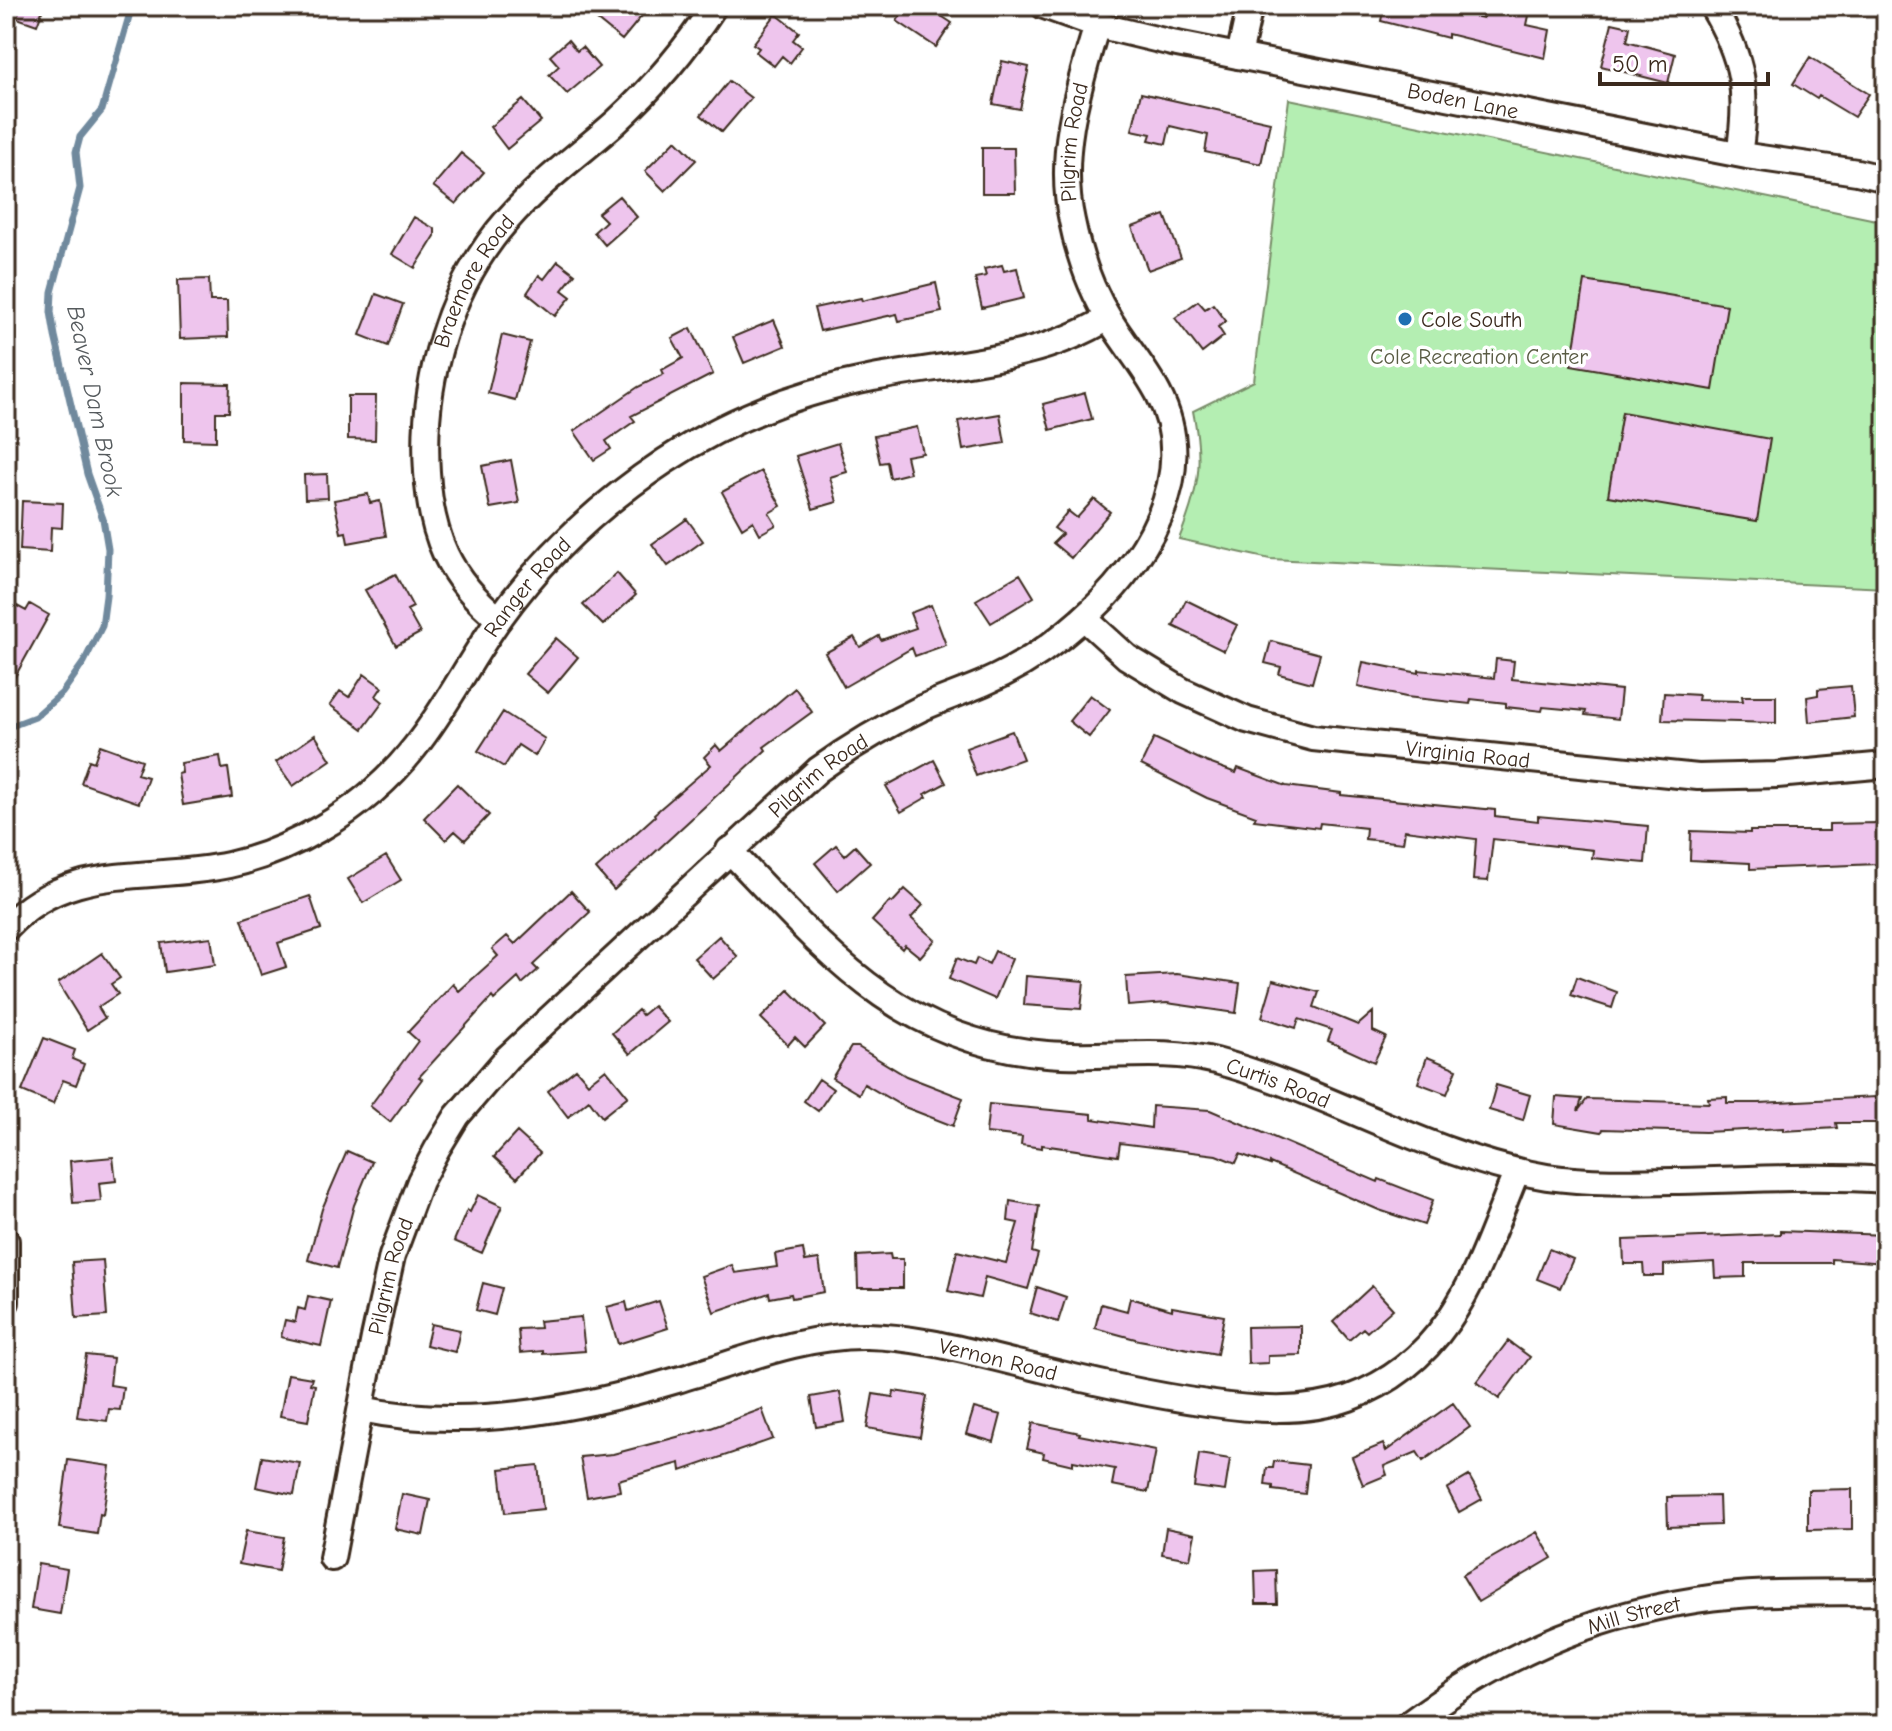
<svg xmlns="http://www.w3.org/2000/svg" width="1892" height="1731" font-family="'Comic Neue',sans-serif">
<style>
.green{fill:#b4eeb2;stroke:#788c68;stroke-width:2}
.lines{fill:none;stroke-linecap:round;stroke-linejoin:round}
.stream{stroke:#6f899d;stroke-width:7}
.building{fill:#eec5ed;stroke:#3b2a1e;stroke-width:2}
.minor-casing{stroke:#3b2a1e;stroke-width:30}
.minor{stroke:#fff;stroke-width:24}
.poi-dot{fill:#1f6fb2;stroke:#fff;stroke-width:3}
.labels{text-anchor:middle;stroke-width:7;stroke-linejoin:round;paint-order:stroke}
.street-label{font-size:22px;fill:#3b2a1e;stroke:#fff}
.poi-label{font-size:22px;fill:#3b2a1e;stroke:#fff;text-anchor:start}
.park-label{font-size:22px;fill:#595b43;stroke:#fff}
.water-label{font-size:24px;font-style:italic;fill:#555a5d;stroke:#fff}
</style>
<rect width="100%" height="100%" fill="#fff"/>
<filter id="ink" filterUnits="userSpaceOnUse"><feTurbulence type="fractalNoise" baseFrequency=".0125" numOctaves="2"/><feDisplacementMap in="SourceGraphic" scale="16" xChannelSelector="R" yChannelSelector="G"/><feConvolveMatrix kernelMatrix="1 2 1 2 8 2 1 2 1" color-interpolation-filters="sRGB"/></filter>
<g filter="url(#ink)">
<path class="green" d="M 1289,99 L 1886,222 L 1886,588 L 1270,559 L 1179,539 C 1199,489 1204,464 1193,411 L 1254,381 Z"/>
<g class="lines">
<path class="stream" d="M 6,728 L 35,717 L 62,693 L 84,662 L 102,626 L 106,596 L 108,549 L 103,519 L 87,474 L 55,336 L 51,312 L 52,292 L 80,188 L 76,152 L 80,137 L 102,110 L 132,6"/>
</g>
<path class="building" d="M 6,6 L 44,6 L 37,25 L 6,14 Z
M 580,6 L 650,6 L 622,40 Z
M 907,6 L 926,6 L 952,23 L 936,47 L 897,21 Z
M 1384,6 L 1433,6 L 1483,18 L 1485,6 L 1531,6 L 1527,25 L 1550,30 L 1545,58 L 1448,34 L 1448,38 L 1381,21 Z
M 776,14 L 799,32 L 793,40 L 802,47 L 790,63 L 782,56 L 774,66 L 756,52 L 759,48 L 753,44 Z
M 1612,23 L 1630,27 L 1627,41 L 1675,54 L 1668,83 L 1601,66 Z
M 568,40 L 577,51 L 582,47 L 599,67 L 567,94 L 549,75 L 559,66 L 550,56 Z
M 1810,57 L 1869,94 L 1854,117 L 1819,96 L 1817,99 L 1793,84 Z
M 1002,61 L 1029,67 L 1020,109 L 993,104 Z
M 729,81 L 751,98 L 722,132 L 701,115 Z
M 1141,93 L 1270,122 L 1261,164 L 1205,152 L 1208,135 L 1170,126 L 1166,144 L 1149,140 L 1151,134 L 1132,130 Z
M 523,100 L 541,121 L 507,149 L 490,127 Z
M 676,140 L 696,160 L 665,191 L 645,171 Z
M 982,148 L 1014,148 L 1015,193 L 982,193 Z
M 461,153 L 484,172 L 456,204 L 433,186 Z
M 619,196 L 637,217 L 605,245 L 594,232 L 606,221 L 598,213 Z
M 1165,215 L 1181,258 L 1148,270 L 1132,227 Z
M 414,217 L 435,229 L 435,236 L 415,268 L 392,254 Z
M 558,261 L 575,274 L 562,290 L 571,297 L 555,316 L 527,293 L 539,275 L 544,279 Z
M 1002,265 L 1004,271 L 1017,268 L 1024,298 L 982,308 L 975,278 L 986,276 L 984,269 Z
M 209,279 L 210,301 L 227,301 L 228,337 L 180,339 L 178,280 Z
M 1585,281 L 1727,305 L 1713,390 L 1571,365 Z
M 936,283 L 942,312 L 899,321 L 897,314 L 820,331 L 814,308 L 861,298 L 862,301 Z
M 376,294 L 403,304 L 388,346 L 360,335 Z
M 1198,301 L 1205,309 L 1213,304 L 1226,321 L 1218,327 L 1224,336 L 1202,353 L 1175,318 Z
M 774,320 L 785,346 L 744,363 L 733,337 Z
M 691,328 L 713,374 L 631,416 L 635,421 L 606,441 L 611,449 L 594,460 L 574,431 L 638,387 L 664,374 L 662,370 L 683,358 L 672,338 Z
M 502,335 L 530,342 L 515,400 L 488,393 Z
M 184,383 L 230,384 L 229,412 L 216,412 L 216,441 L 184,440 Z
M 1085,393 L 1092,419 L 1050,430 L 1043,404 Z
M 348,396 L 376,396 L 375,440 L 348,439 Z
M 1622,412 L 1770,439 L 1757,521 L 1608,496 Z
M 1000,414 L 1005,443 L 963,450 L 958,421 Z
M 917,427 L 923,453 L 906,456 L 910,473 L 890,478 L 887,462 L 880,463 L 874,436 Z
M 838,443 L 847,472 L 830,477 L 837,502 L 813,509 L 796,456 Z
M 511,460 L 519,503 L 490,508 L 482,466 Z
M 761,471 L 781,506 L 769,513 L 776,525 L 760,534 L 753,521 L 742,528 L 722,492 Z
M 327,474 L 328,498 L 305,499 L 304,475 Z
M 368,494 L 370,503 L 380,501 L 386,536 L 348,543 L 346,532 L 341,533 L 334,500 Z
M 1094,499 L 1110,512 L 1071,558 L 1053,543 L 1062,534 L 1054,528 L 1068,511 L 1077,518 Z
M 22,501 L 63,503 L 62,528 L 51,527 L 50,552 L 20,550 Z
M 687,519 L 703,541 L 668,566 L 652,544 Z
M 617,573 L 636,595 L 603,625 L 583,605 Z
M 395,574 L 413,607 L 407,610 L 420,633 L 396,646 L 365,590 Z
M 1020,574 L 1034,597 L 991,623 L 976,600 Z
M 6,600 L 26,611 L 30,604 L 49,615 L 6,693 Z
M 1186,600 L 1237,625 L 1224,651 L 1173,626 Z
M 931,605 L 946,645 L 915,656 L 912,648 L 844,687 L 825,653 L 854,637 L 860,647 L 879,636 L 881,640 L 916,628 L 910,613 Z
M 556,638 L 578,657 L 548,693 L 525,674 Z
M 1271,641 L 1320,654 L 1312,683 L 1279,674 L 1281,667 L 1265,663 Z
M 1496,659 L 1514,661 L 1512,679 L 1621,690 L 1618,719 L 1585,715 L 1586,711 L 1543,707 L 1542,711 L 1506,707 L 1506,703 L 1471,699 L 1470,704 L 1406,697 L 1358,687 L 1363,662 L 1419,673 L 1419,670 L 1494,678 Z
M 364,674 L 382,687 L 376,696 L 383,702 L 363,729 L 330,705 L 340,691 L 349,697 Z
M 1851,686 L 1854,717 L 1809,722 L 1807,697 L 1818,695 L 1818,689 Z
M 795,688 L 812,712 L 764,747 L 766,750 L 614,890 L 596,869 L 655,816 L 654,814 L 711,765 L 704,757 L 716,745 L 721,751 Z
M 1664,693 L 1699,695 L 1698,700 L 1743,701 L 1742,696 L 1776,696 L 1776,723 L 1662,720 Z
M 1090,695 L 1110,710 L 1089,737 L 1069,721 Z
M 503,712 L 545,739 L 535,756 L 518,745 L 504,767 L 478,751 Z
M 1012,731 L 1023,759 L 976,776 L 966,748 Z
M 315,735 L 331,760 L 293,786 L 276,762 Z
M 1154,738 L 1206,762 L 1236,773 L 1238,768 L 1286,786 L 1341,793 L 1341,795 L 1495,810 L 1495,816 L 1538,821 L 1538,816 L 1648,826 L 1645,863 L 1592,858 L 1593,850 L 1493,839 L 1488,881 L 1473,880 L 1476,839 L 1405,830 L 1403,843 L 1365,839 L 1366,828 L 1320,823 L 1319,828 L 1254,820 L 1256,816 L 1207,798 L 1141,765 Z
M 100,745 L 142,760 L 137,774 L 148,777 L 139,803 L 81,783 L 89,760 L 94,762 Z
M 220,756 L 222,769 L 228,768 L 232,797 L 183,805 L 178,774 L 182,773 L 181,763 Z
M 934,760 L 946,783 L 925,794 L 927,797 L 901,812 L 886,786 Z
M 457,784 L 489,815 L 465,840 L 455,831 L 446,840 L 424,818 Z
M 1877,823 L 1878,864 L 1750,869 L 1750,863 L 1690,860 L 1691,831 L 1750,833 L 1750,831 L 1829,831 L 1829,824 Z
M 836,845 L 845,855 L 855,846 L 870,863 L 838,891 L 815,863 Z
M 386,856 L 401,880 L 363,903 L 348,879 Z
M 905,889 L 923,905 L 911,918 L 935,940 L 920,957 L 905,945 L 902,949 L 872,921 L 890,901 L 892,903 Z
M 571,891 L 590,912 L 533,965 L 538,970 L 522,984 L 518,978 L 494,1000 L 492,997 L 419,1077 L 422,1079 L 390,1122 L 370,1106 L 418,1041 L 408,1032 L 453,984 L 459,991 L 498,956 L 492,949 L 507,936 L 515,944 Z
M 310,896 L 321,929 L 278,943 L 286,967 L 261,975 L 242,919 Z
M 719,936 L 738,957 L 713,979 L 694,958 Z
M 211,937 L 215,965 L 165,972 L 161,943 Z
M 995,951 L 1012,959 L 995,999 L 949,979 L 957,958 L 974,965 L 977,958 L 989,964 Z
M 102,953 L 120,978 L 111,984 L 118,994 L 98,1007 L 105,1018 L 87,1030 L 58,983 Z
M 1177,974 L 1240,983 L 1236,1013 L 1167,1003 L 1128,1006 L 1126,977 Z
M 1026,976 L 1084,981 L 1081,1009 L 1024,1005 Z
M 1577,977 L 1617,992 L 1612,1008 L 1571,995 Z
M 1273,980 L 1319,992 L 1314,1007 L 1358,1025 L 1373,1012 L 1373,1031 L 1386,1037 L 1374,1062 L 1328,1041 L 1332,1030 L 1299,1019 L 1296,1028 L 1262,1017 Z
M 789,990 L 825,1026 L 805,1047 L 795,1037 L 788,1045 L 761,1018 Z
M 653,1006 L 668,1022 L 630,1054 L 612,1033 L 638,1010 L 642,1015 Z
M 44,1038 L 75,1050 L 72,1059 L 84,1064 L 76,1085 L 63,1080 L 53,1104 L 22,1091 Z
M 851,1047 L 858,1047 L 906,1076 L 963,1098 L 953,1126 L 902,1106 L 864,1084 L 859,1094 L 832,1078 Z
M 1427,1057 L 1457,1069 L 1447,1094 L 1418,1083 Z
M 576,1069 L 588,1083 L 606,1069 L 628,1096 L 602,1117 L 589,1100 L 568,1117 L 548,1091 Z
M 819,1079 L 833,1089 L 818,1111 L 804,1101 Z
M 1496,1085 L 1530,1095 L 1523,1120 L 1489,1110 Z
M 1556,1097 L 1582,1099 L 1578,1111 L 1587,1099 L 1709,1103 L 1708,1098 L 1727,1097 L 1727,1103 L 1759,1103 L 1875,1097 L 1875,1099 L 1886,1099 L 1886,1123 L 1836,1123 L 1837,1128 L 1783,1131 L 1783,1128 L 1705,1132 L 1603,1129 L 1602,1132 L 1554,1124 Z
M 989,1104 L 1092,1114 L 1092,1119 L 1151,1128 L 1152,1106 L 1210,1110 L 1378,1182 L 1379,1179 L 1433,1200 L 1424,1225 L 1379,1210 L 1270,1163 L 1270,1165 L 1240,1154 L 1236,1163 L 1216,1155 L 1120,1143 L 1118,1156 L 1042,1145 L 1042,1148 L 1021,1145 L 1022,1137 L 986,1133 Z
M 517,1132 L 540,1153 L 517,1178 L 494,1157 Z
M 347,1151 L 372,1162 L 354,1205 L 337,1268 L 308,1260 L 322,1209 Z
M 113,1157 L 116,1181 L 99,1183 L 101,1201 L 73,1203 L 70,1161 Z
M 478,1195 L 502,1206 L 482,1253 L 454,1241 L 467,1210 L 470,1212 Z
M 1010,1201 L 1039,1206 L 1032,1252 L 1038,1254 L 1028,1289 L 985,1277 L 980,1298 L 948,1291 L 957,1251 L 1006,1263 L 1018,1223 L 1008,1221 Z
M 1780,1231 L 1886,1235 L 1886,1263 L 1832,1259 L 1832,1263 L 1745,1263 L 1745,1277 L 1715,1278 L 1714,1262 L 1664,1265 L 1664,1276 L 1644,1276 L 1643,1264 L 1624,1264 L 1623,1240 L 1780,1234 Z
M 803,1249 L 805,1261 L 819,1259 L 824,1292 L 792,1298 L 791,1294 L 770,1298 L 769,1293 L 714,1312 L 701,1276 L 732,1265 L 735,1273 L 777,1267 L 775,1254 Z
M 1549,1249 L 1573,1259 L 1560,1288 L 1537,1279 Z
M 890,1254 L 891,1259 L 903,1259 L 903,1288 L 858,1288 L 857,1256 Z
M 103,1260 L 107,1316 L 76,1318 L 72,1262 Z
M 483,1283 L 502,1288 L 495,1315 L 476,1310 Z
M 1372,1286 L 1393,1309 L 1367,1332 L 1363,1328 L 1349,1340 L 1333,1322 Z
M 1037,1287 L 1066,1297 L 1058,1322 L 1030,1313 Z
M 308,1296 L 331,1301 L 321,1346 L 281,1337 L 285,1320 L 295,1322 L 298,1308 L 305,1310 Z
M 1130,1298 L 1172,1310 L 1172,1307 L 1224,1316 L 1217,1354 L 1139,1340 L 1095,1328 L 1101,1304 L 1127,1311 Z
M 659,1301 L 668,1328 L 618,1344 L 607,1307 L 626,1302 L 628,1311 Z
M 581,1317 L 585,1351 L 543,1354 L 543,1351 L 520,1353 L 518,1329 L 540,1328 L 539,1321 Z
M 431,1324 L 460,1330 L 455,1352 L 426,1345 Z
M 1301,1326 L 1301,1355 L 1268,1356 L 1268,1363 L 1248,1364 L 1247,1327 Z
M 1508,1341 L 1530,1357 L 1499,1399 L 1477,1382 Z
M 86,1355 L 113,1358 L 110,1385 L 123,1387 L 120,1410 L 109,1409 L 107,1421 L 77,1417 Z
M 288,1374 L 312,1378 L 310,1384 L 315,1385 L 308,1421 L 280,1416 Z
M 894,1391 L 927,1396 L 920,1437 L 867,1428 L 873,1394 L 893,1397 Z
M 840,1392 L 845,1422 L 816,1427 L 811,1397 Z
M 1453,1403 L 1470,1427 L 1423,1461 L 1417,1452 L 1384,1466 L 1387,1475 L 1363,1485 L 1352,1457 L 1383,1444 L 1386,1451 Z
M 974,1408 L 1001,1415 L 994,1442 L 966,1434 Z
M 762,1409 L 773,1439 L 681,1471 L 680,1463 L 618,1480 L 620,1491 L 587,1497 L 580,1457 L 613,1454 L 711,1428 Z
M 1033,1423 L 1080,1433 L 1079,1435 L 1156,1450 L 1148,1492 L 1112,1485 L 1115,1469 L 1073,1461 L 1073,1465 L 1043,1458 L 1044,1453 L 1027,1449 Z
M 1199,1454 L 1230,1459 L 1225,1491 L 1194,1487 Z
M 262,1457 L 300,1463 L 294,1495 L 256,1487 Z
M 68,1460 L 110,1466 L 103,1515 L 100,1514 L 97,1534 L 59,1528 Z
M 1274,1461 L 1308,1465 L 1305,1494 L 1273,1490 L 1273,1486 L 1265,1485 L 1267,1468 L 1273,1468 Z
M 538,1465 L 543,1509 L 505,1513 L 500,1469 Z
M 1469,1476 L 1482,1499 L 1459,1512 L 1447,1489 Z
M 1852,1489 L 1852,1529 L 1808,1530 L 1808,1490 Z
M 402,1494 L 430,1500 L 423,1535 L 395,1529 Z
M 1719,1496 L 1720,1525 L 1668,1527 L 1667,1497 Z
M 1166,1528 L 1195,1534 L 1190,1559 L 1162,1554 Z
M 246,1531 L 284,1537 L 278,1571 L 239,1564 Z
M 1537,1532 L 1552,1558 L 1478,1602 L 1462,1575 Z
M 38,1564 L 67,1569 L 60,1614 L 31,1609 Z
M 1276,1570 L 1277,1604 L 1256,1604 L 1255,1571 Z"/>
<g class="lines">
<g class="minor-casing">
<g id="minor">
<path id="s1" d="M 1044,6 L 1097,25 L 1172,43 L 1747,156 L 1857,172 L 1886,179"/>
<path d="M 1712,6 C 1744,59 1749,94 1739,154"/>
<path d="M 1239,56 L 1250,6"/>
<path id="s2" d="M 1084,618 L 1127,657 L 1183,691 L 1247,720 L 1313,738 L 1698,777 L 1777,775 L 1886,765"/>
<path id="s3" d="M 499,619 C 449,579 431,536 427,472 C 421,383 448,287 508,219 C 540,182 580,154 616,122 C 654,87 686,49 714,6"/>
<path id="s4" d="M 729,850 C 825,950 898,1042 1047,1054 C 1104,1059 1160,1047 1216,1061 C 1329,1091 1432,1158 1547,1177 C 1589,1183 1631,1182 1673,1181 C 1743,1180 1815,1175 1886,1180"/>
<path id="s5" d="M 6,928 C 68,861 149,882 229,865 C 261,858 292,845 321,828 C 356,808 390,779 415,747 C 447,707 469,661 499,619 C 544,556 600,504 665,461 C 729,419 799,392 873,378 C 952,363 1039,361 1108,318"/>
<path d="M 6,1241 L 6,1302"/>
<path id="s6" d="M 361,1409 C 465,1431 576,1410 677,1380 C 739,1362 801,1335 867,1336 C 920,1337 970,1352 1021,1364 C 1083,1380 1144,1394 1207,1403 C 1253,1410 1304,1414 1349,1398 C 1455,1359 1478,1265 1517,1171"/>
<path id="s7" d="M 332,1558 L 374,1338 L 392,1256 L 420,1181 L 437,1149 L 457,1116 L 507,1058 L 818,770 C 851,746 885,726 922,708 C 942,699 963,692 984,683 C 1019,668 1051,647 1080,621 C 1143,567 1202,476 1158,393 C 1145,368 1126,346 1111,322 C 1092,292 1079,256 1072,221 C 1057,154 1078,89 1097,25"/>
<path id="s8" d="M 1407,1725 C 1496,1659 1586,1617 1696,1600 C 1758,1590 1823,1593 1886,1592"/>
</g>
</g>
<use href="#minor" class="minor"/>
</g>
</g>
<circle class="poi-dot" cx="1405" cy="319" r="8"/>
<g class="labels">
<g class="street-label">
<text dy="8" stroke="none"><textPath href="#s1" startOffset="430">Boden Lane</textPath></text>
<text dy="8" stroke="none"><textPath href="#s7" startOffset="1800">Pilgrim Road</textPath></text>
<text dy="8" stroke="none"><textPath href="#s3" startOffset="370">Braemore Road</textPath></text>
<text dy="8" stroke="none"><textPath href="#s5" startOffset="658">Ranger Road</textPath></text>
<text dy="8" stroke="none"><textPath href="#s2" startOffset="418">Virginia Road</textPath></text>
<text dy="8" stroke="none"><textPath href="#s7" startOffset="960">Pilgrim Road</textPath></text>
<text dy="8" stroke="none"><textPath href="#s4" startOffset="624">Curtis Road</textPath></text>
<text dy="8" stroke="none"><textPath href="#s7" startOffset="288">Pilgrim Road</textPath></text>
<text dy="8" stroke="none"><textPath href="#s6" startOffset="650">Vernon Road</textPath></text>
<text dy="8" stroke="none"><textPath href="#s8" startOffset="254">Mill Street</textPath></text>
</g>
<g class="poi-label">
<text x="1421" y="327">Cole South</text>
</g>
<g class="park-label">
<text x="1479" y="364">Cole Recreation Center</text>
</g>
<g class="water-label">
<text transform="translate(95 401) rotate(78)" y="8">Beaver Dam Brook</text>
</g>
</g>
<rect width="1892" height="1731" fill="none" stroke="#fff" stroke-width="32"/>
<rect x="16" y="16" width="1860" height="1699" fill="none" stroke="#3b2a1e" stroke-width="3" filter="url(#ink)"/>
<path d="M1600 72v12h168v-12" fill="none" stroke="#3b2a1e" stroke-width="4"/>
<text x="1612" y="72" font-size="24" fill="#3b2a1e" stroke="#ffffff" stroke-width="6" paint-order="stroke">50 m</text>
</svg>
